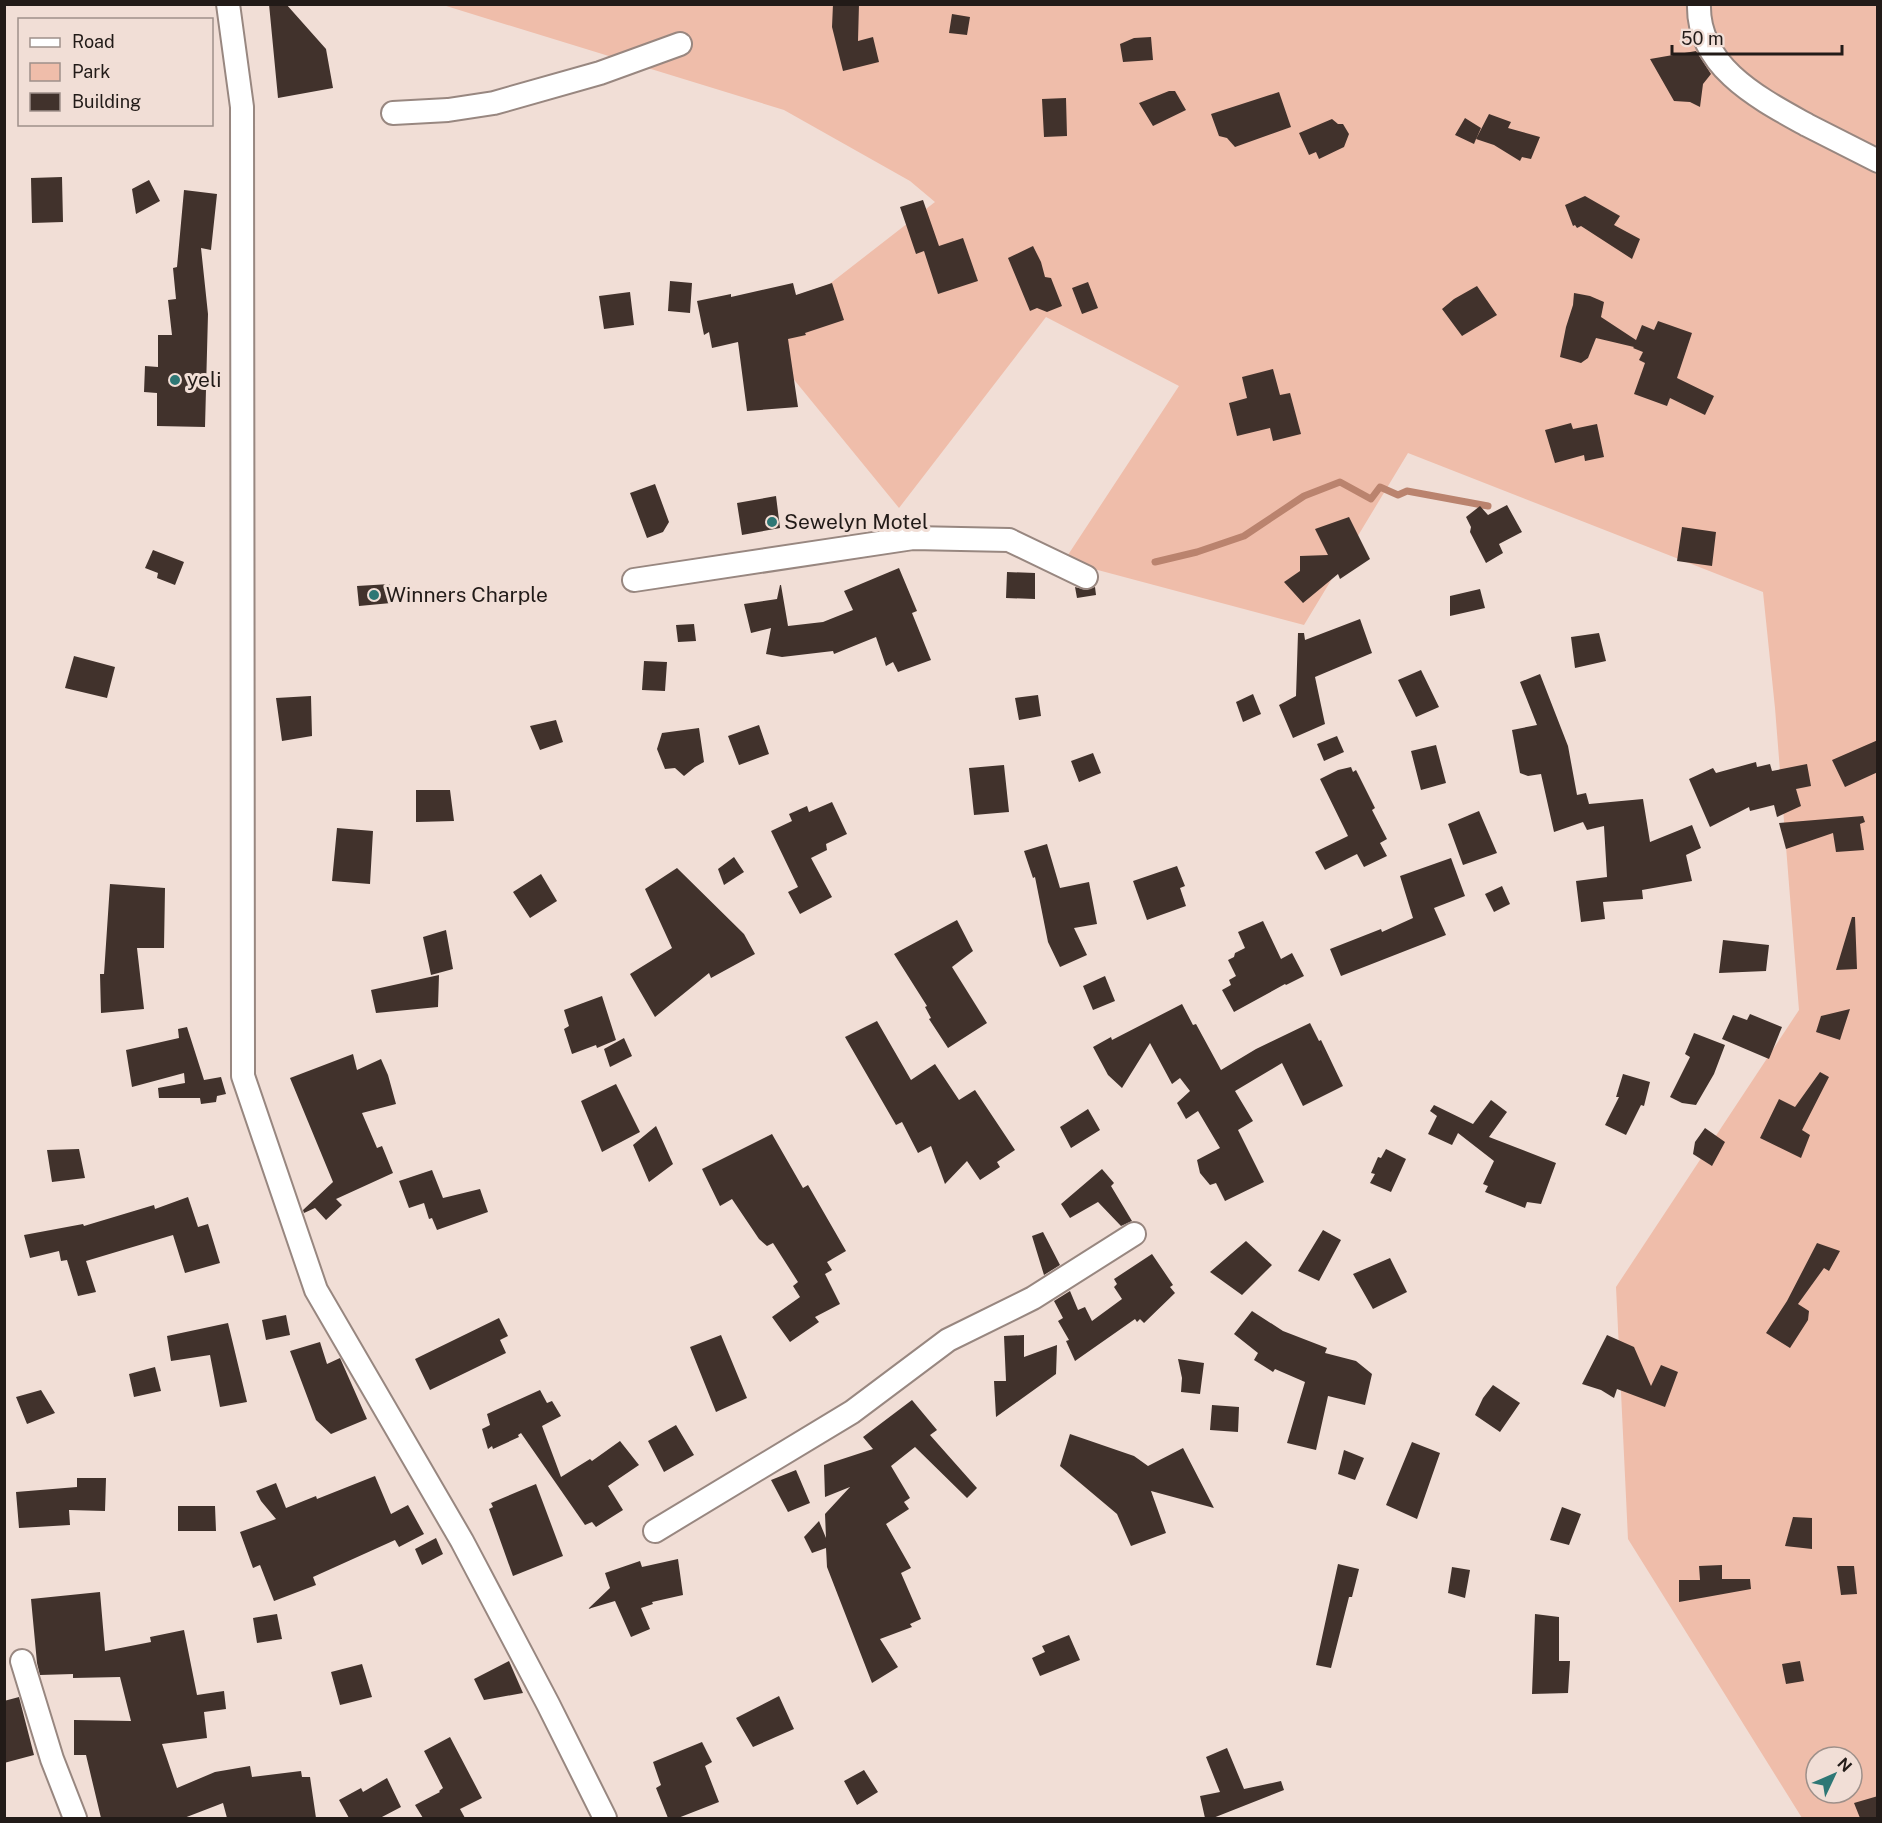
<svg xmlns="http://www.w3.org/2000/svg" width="1882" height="1823" font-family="'Public Sans',sans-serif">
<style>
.green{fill:#efbdaa;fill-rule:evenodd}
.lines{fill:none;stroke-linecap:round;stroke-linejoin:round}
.stream{stroke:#ba836e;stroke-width:7}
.building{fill:#41322c}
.minor-casing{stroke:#988780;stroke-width:26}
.minor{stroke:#fff;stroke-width:22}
.poi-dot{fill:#2e7775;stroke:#f1ded6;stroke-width:2}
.labels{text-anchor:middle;stroke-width:6;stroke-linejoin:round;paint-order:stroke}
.poi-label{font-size:21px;fill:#221b18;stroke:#f1ded6;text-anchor:start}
</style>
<rect width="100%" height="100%" fill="#f1ded6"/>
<path class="green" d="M 443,5 L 1877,5 L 1877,1818 L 1802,1818 L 1628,1539 L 1616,1287 L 1799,1010 L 1775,708 L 1763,592 L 1408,453 L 1304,625 L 1064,561 L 1179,386 L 1046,317 L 899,508 L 760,338 L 935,202 L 910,181 L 784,110 ZM 1816,1757 L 1852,1757 L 1852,1793 L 1816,1793 Z"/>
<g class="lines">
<path class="stream" d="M 1155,562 L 1197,552 L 1244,536 L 1304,496 L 1340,482 L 1371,499 L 1380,487 L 1398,495 L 1407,491 L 1488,506"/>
</g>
<path class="building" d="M 269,4 L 286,4 L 326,49 L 333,88 L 278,98 Z
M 833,4 L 859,4 L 858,41 L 873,37 L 879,62 L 843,71 L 832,27 Z
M 952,14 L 970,17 L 967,35 L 949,33 Z
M 1151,37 L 1153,60 L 1123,62 L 1120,44 L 1134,38 Z
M 1696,51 L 1711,74 L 1703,84 L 1700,107 L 1690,102 L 1674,101 L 1650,59 Z
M 1169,91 L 1175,91 L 1186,110 L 1153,126 L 1139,103 Z
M 1279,92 L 1291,127 L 1235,147 L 1227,138 L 1219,136 L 1211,114 Z
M 1066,98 L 1067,136 L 1044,137 L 1042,99 Z
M 1489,114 L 1511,122 L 1508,128 L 1540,137 L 1531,159 L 1522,157 L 1520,161 L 1494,145 L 1476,139 L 1474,144 L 1455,135 L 1465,118 L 1481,128 L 1476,139 Z
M 1332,119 L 1338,124 L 1343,124 L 1349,134 L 1344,147 L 1319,159 L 1316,152 L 1309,155 L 1299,133 Z
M 62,177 L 63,222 L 32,223 L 31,178 Z
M 149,180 L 160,201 L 136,214 L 132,189 Z
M 184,190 L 217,194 L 211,250 L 201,248 L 208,314 L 205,427 L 157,426 L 157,393 L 144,392 L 145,366 L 158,367 L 158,335 L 172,335 L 168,300 L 176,299 L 173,268 L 177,267 Z
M 1585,196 L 1620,216 L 1614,225 L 1640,239 L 1632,259 L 1581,226 L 1577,228 L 1575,225 L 1573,226 L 1565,205 Z
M 923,200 L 939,246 L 963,238 L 978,281 L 938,294 L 924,251 L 916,254 L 900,207 Z
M 1033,246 L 1041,262 L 1045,277 L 1051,278 L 1062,306 L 1047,312 L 1037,308 L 1030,311 L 1008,258 Z
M 670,281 L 692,283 L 690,313 L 668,311 Z
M 1088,282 L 1098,308 L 1082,314 L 1072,288 Z
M 793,283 L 796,295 L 832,283 L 844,320 L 805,333 L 806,335 L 788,339 L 798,407 L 747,411 L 738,342 L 712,348 L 709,332 L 704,335 L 697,301 L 731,294 L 731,297 Z
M 1477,286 L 1497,315 L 1462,336 L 1442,309 L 1454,299 Z
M 630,292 L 634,325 L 604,329 L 599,296 Z
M 1574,293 L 1590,296 L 1604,302 L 1601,317 L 1636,340 L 1642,325 L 1654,330 L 1658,321 L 1692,333 L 1677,378 L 1714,396 L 1705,415 L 1670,398 L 1667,406 L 1634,394 L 1645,363 L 1639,360 L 1643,352 L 1633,348 L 1634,347 L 1596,338 L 1588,358 L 1581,363 L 1560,357 L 1566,327 L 1573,305 Z
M 1273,369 L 1280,395 L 1290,393 L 1301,434 L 1273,441 L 1270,428 L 1237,436 L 1229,403 L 1247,398 L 1242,377 Z
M 1571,423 L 1573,429 L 1597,424 L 1604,457 L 1585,461 L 1584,455 L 1555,463 L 1545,430 Z
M 655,484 L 669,522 L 663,532 L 647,538 L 630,493 Z
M 776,496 L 780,528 L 742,535 L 737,503 Z
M 1507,505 L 1522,532 L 1499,544 L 1503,553 L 1486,563 L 1470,532 L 1471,527 L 1466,517 L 1480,506 L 1488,515 Z
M 1349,517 L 1370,559 L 1340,579 L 1338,574 L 1303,603 L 1284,582 L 1300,571 L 1300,556 L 1328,555 L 1315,529 Z
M 1682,527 L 1716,532 L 1712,566 L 1677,561 Z
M 153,550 L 184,562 L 175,585 L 157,578 L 158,573 L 145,568 Z
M 899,568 L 917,611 L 912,613 L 931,660 L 898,672 L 893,662 L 886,666 L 876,637 L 834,654 L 833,651 L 782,657 L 766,654 L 771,628 L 751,633 L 744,604 L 777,599 L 780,585 L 781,585 L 788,626 L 823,622 L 853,610 L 844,591 Z
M 1007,572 L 1035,573 L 1035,599 L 1006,598 Z
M 390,584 L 391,603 L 359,606 L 357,586 Z
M 1075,587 L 1086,590 L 1095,587 L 1096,595 L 1077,598 Z
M 1480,589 L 1485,608 L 1450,616 L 1450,596 Z
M 1360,619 L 1372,653 L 1315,677 L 1325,724 L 1293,738 L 1279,705 L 1296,696 L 1298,633 L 1304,633 L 1305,640 Z
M 694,624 L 696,641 L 678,642 L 676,625 Z
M 1599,633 L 1606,661 L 1575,668 L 1571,637 Z
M 74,656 L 115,667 L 107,698 L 65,688 Z
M 644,661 L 667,662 L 665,691 L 642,690 Z
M 1421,670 L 1439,707 L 1416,717 L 1398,680 Z
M 1540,674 L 1568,746 L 1577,795 L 1586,793 L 1589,804 L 1643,799 L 1650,842 L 1692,825 L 1701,848 L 1686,855 L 1692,881 L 1642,890 L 1643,899 L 1603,902 L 1605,919 L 1581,922 L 1576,881 L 1607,877 L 1604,826 L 1587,830 L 1583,822 L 1554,832 L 1541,774 L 1528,776 L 1520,773 L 1512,730 L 1537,725 L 1520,682 Z
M 1253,694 L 1261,714 L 1243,722 L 1236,702 Z
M 1038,695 L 1041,716 L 1019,720 L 1015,698 Z
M 311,696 L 312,736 L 282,741 L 276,698 Z
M 556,720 L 563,742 L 540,750 L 530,726 Z
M 759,725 L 769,754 L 739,765 L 728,736 Z
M 699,728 L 704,762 L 695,767 L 684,776 L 675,768 L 665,769 L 657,749 L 662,733 Z
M 1337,736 L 1344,752 L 1324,761 L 1317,744 Z
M 1878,740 L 1878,772 L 1845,787 L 1832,760 Z
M 1436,745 L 1446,783 L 1421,790 L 1411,751 Z
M 1093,753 L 1101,773 L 1079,782 L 1071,761 Z
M 1756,762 L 1757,767 L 1770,764 L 1772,771 L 1807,764 L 1811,786 L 1796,789 L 1801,806 L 1777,817 L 1774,805 L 1750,811 L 1749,807 L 1710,827 L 1689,779 L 1713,768 L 1716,773 Z
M 1004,765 L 1009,812 L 974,815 L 969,768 Z
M 1351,767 L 1353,772 L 1356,770 L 1375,808 L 1372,810 L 1387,839 L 1380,843 L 1387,856 L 1364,867 L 1357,854 L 1325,870 L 1315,852 L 1348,836 L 1320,779 L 1338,770 Z
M 416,790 L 450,790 L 454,821 L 416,822 Z
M 832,802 L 847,834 L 826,844 L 827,850 L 811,858 L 832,897 L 800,914 L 788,892 L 798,887 L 771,831 L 792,821 L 789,814 L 807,806 L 809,812 Z
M 1479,811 L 1497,853 L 1463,865 L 1448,824 Z
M 1863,816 L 1865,822 L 1860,824 L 1864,850 L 1836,852 L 1833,833 L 1786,849 L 1779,823 Z
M 337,828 L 373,831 L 370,884 L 332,881 Z
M 1047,844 L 1060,888 L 1089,882 L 1097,924 L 1074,928 L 1087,955 L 1060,967 L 1048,942 L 1035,877 L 1033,878 L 1024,851 Z
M 734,857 L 744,872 L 724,885 L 718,869 Z
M 1451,858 L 1465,896 L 1434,908 L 1446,935 L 1341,976 L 1330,949 L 1381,929 L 1382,932 L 1413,918 L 1400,876 Z
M 1177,866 L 1185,886 L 1180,888 L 1186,906 L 1147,920 L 1133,881 Z
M 677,868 L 744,934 L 755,954 L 711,978 L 709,973 L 655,1017 L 630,974 L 672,948 L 645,889 Z
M 541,874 L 557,901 L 530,918 L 513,892 Z
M 110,884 L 165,888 L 164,948 L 137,948 L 144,1009 L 101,1013 L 100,974 L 104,974 Z
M 1502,886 L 1510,904 L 1494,912 L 1485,894 Z
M 1852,917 L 1855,917 L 1857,969 L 1836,970 Z
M 957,920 L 973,951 L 952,967 L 987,1023 L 948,1048 L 929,1019 L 931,1018 L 925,1007 L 927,1006 L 894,954 Z
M 1263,921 L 1281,959 L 1292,953 L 1304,976 L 1286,985 L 1285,984 L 1234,1012 L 1222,990 L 1231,985 L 1229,980 L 1236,976 L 1228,960 L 1234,957 L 1235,953 L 1245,948 L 1238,932 Z
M 446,930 L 453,969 L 431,975 L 423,937 Z
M 1723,940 L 1769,945 L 1766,971 L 1719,973 Z
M 439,975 L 438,1007 L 376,1013 L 371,990 Z
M 1105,976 L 1115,1001 L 1093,1010 L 1083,986 Z
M 602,996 L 616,1040 L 597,1048 L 596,1045 L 572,1054 L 564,1029 L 569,1026 L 564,1010 Z
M 1182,1004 L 1193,1025 L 1196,1024 L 1221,1070 L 1256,1049 L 1310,1023 L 1319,1041 L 1321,1040 L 1343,1086 L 1303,1106 L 1282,1063 L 1235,1091 L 1253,1121 L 1238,1130 L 1264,1182 L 1225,1201 L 1216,1183 L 1210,1185 L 1200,1173 L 1197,1160 L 1220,1148 L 1198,1111 L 1186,1119 L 1177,1103 L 1190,1091 L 1180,1078 L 1172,1084 L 1150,1043 L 1122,1088 L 1108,1075 L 1093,1047 L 1111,1037 L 1112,1040 Z
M 1850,1009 L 1840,1040 L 1816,1032 L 1821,1016 Z
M 1750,1014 L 1782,1027 L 1769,1059 L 1722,1039 L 1733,1015 L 1747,1020 Z
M 877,1021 L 911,1080 L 935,1064 L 959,1100 L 975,1090 L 1015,1150 L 997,1162 L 1000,1167 L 980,1180 L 967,1161 L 945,1184 L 931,1146 L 918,1153 L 902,1122 L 896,1125 L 845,1037 Z
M 187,1027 L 204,1080 L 221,1077 L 226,1094 L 217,1096 L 216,1102 L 201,1104 L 200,1098 L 159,1098 L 158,1088 L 185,1083 L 184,1073 L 132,1087 L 126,1050 L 179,1038 L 178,1029 Z
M 1694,1033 L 1725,1045 L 1714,1074 L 1696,1105 L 1682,1103 L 1670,1097 L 1690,1057 L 1685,1054 Z
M 624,1038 L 632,1056 L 610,1067 L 604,1049 Z
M 353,1054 L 357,1070 L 381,1059 L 388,1075 L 396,1104 L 362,1113 L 377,1148 L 382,1146 L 393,1173 L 336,1199 L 342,1205 L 326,1220 L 315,1208 L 304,1213 L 303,1210 L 333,1182 L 290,1078 Z
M 1820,1072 L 1829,1077 L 1802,1130 L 1810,1135 L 1801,1158 L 1760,1138 L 1779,1099 L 1795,1107 Z
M 1623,1074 L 1650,1082 L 1644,1106 L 1641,1105 L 1626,1135 L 1605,1125 L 1619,1097 L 1616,1097 Z
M 616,1084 L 640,1132 L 602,1152 L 581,1101 Z
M 1491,1100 L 1507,1112 L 1489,1137 L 1556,1163 L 1541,1204 L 1527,1202 L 1525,1208 L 1485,1192 L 1488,1186 L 1483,1184 L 1494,1161 L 1458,1133 L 1452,1145 L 1428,1134 L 1437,1116 L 1430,1111 L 1434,1105 L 1473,1124 Z
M 1088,1109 L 1100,1130 L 1071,1148 L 1060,1127 Z
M 656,1126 L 673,1164 L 649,1182 L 633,1145 Z
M 1705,1128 L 1725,1142 L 1712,1166 L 1693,1154 L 1695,1142 Z
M 772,1134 L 803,1188 L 808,1185 L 846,1251 L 827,1262 L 832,1270 L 825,1274 L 840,1304 L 815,1317 L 819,1322 L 790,1342 L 772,1317 L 800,1297 L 793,1286 L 798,1282 L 773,1243 L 767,1246 L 759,1239 L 732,1199 L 720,1206 L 702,1169 Z
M 79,1149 L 85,1178 L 52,1182 L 47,1150 Z
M 1386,1149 L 1406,1159 L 1391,1192 L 1370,1183 L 1375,1174 L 1371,1173 L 1378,1157 L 1381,1158 Z
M 1102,1169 L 1114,1183 L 1111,1186 L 1132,1221 L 1121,1226 L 1098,1202 L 1070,1218 L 1061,1204 Z
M 432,1170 L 443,1198 L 480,1189 L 488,1212 L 437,1230 L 432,1218 L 429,1219 L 424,1203 L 409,1208 L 399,1181 Z
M 188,1197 L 198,1227 L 208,1224 L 220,1263 L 185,1273 L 173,1235 L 86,1261 L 96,1292 L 78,1296 L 67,1260 L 61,1261 L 59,1251 L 30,1258 L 24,1235 L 83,1224 L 84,1226 L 154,1205 L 155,1209 Z
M 1323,1230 L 1341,1240 L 1319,1281 L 1298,1271 Z
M 1043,1232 L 1060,1265 L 1044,1275 L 1032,1236 Z
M 1246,1241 L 1272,1265 L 1242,1295 L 1210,1272 Z
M 1817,1243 L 1840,1251 L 1829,1271 L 1824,1268 L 1798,1304 L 1809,1311 L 1808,1320 L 1790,1348 L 1766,1333 L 1787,1301 Z
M 1152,1254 L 1173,1285 L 1170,1287 L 1175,1293 L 1144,1323 L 1140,1319 L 1137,1322 L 1135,1319 L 1075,1361 L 1066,1341 L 1069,1340 L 1058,1321 L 1063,1318 L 1054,1301 L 1070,1291 L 1078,1310 L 1085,1307 L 1092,1321 L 1122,1299 L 1114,1287 L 1117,1284 L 1114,1279 Z
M 1390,1258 L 1407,1292 L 1373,1309 L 1353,1274 Z
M 1252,1311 L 1283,1331 L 1327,1348 L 1325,1353 L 1356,1361 L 1372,1374 L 1365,1405 L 1328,1396 L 1316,1450 L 1287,1443 L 1305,1382 L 1275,1369 L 1273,1372 L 1254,1360 L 1258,1353 L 1234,1334 Z
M 286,1315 L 290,1335 L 266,1340 L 262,1320 Z
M 499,1318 L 508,1336 L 500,1340 L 506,1353 L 430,1390 L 415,1359 Z
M 228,1323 L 247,1402 L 220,1407 L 210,1355 L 171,1361 L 167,1336 Z
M 721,1335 L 747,1398 L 716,1412 L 690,1347 Z
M 1024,1335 L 1024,1357 L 1057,1345 L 1056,1374 L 996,1417 L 994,1381 L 1006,1381 L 1004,1336 Z
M 1607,1335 L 1634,1347 L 1651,1386 L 1661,1365 L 1678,1372 L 1665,1407 L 1617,1389 L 1614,1398 L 1601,1390 L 1582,1384 Z
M 320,1342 L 327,1364 L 340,1358 L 367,1419 L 331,1434 L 316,1420 L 290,1351 Z
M 1178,1359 L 1204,1363 L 1200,1394 L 1181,1392 L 1182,1378 Z
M 155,1367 L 161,1391 L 134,1397 L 129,1374 Z
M 1493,1385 L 1520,1403 L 1500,1432 L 1475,1415 L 1483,1398 Z
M 41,1390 L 55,1413 L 27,1424 L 16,1397 Z
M 540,1390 L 547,1403 L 552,1401 L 561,1416 L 542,1426 L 561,1477 L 590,1459 L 592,1461 L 620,1441 L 639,1465 L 608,1486 L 623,1510 L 596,1527 L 592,1522 L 585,1525 L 521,1433 L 518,1435 L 519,1437 L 493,1449 L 492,1446 L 488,1449 L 482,1429 L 490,1425 L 487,1414 Z
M 912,1400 L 937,1430 L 930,1435 L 977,1488 L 967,1498 L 915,1447 L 891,1466 L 910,1498 L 904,1502 L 909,1509 L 886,1524 L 911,1568 L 901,1573 L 921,1619 L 910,1624 L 912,1627 L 880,1639 L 898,1667 L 872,1683 L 827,1567 L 826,1548 L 812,1553 L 804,1537 L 819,1521 L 826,1538 L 825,1514 L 850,1487 L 825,1497 L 824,1465 L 873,1449 L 863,1437 Z
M 1212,1405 L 1239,1407 L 1238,1432 L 1210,1430 Z
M 676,1425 L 694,1455 L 664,1472 L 648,1441 Z
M 1070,1434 L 1134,1456 L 1148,1466 L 1183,1448 L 1214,1508 L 1151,1491 L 1166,1533 L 1131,1546 L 1117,1514 L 1060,1466 Z
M 1412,1442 L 1440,1453 L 1417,1519 L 1386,1505 Z
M 1344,1450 L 1364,1458 L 1355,1480 L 1338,1474 Z
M 796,1470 L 810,1503 L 788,1512 L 771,1480 Z
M 375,1476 L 391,1514 L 408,1505 L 424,1534 L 399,1547 L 395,1540 L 313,1577 L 316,1585 L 274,1601 L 260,1565 L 253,1568 L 240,1532 L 276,1519 L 261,1501 L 256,1491 L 276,1483 L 286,1508 L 316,1496 L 317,1499 Z
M 77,1478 L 106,1478 L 105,1511 L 69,1510 L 70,1525 L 19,1528 L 16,1492 L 77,1487 Z
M 536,1484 L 563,1556 L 513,1576 L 489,1509 L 493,1507 L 491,1503 Z
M 178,1506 L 215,1506 L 216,1531 L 178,1531 Z
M 1562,1507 L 1581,1514 L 1569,1545 L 1550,1540 Z
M 1793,1517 L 1812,1518 L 1812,1549 L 1785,1546 Z
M 436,1538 L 443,1554 L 422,1565 L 415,1549 Z
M 678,1559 L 683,1595 L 652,1602 L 653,1604 L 641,1608 L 650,1629 L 631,1637 L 615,1601 L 588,1609 L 610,1588 L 605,1573 L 640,1561 L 642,1567 Z
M 1338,1564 L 1359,1569 L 1352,1597 L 1349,1597 L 1331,1668 L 1316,1665 Z
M 1722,1565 L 1722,1579 L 1750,1579 L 1751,1589 L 1679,1602 L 1679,1580 L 1700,1580 L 1699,1566 Z
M 1837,1566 L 1854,1566 L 1857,1594 L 1841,1595 Z
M 1452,1567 L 1470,1570 L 1465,1598 L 1448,1593 Z
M 100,1592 L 105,1651 L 151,1642 L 150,1637 L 184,1630 L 197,1695 L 224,1691 L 226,1709 L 204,1712 L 207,1738 L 162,1744 L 177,1788 L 215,1772 L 250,1766 L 252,1777 L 301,1771 L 302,1777 L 310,1777 L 316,1818 L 227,1818 L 223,1803 L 184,1818 L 101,1818 L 86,1755 L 74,1755 L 74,1720 L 131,1721 L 120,1677 L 73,1678 L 73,1674 L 40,1675 L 37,1663 L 31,1599 Z
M 277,1614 L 282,1639 L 257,1643 L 253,1618 Z
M 1535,1614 L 1559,1617 L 1559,1661 L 1570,1661 L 1568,1693 L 1532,1694 Z
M 1069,1635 L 1080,1660 L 1040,1676 L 1032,1658 L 1045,1652 L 1042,1646 Z
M 509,1661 L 523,1693 L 484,1700 L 474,1679 Z
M 1800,1661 L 1804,1681 L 1786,1684 L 1782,1664 Z
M 362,1664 L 372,1697 L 340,1705 L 331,1672 Z
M 779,1696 L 794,1729 L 753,1747 L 736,1718 Z
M 19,1697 L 34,1755 L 4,1763 L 4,1701 Z
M 450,1737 L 482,1798 L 460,1809 L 465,1818 L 423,1818 L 415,1805 L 440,1792 L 439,1791 L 443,1788 L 424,1751 Z
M 702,1742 L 712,1762 L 705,1766 L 719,1802 L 678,1818 L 668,1818 L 656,1788 L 661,1785 L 653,1762 Z
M 1227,1748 L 1244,1789 L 1281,1781 L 1284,1790 L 1213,1818 L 1205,1818 L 1200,1796 L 1220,1792 L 1206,1757 Z
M 864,1770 L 878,1792 L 857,1805 L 844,1781 Z
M 387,1778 L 401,1807 L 380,1818 L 349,1818 L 339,1800 L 361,1788 L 363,1792 Z
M 1878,1796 L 1878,1818 L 1860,1818 L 1854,1803 Z"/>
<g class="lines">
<g class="minor-casing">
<path id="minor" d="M 228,4 L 242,107 L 243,1076 L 316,1290 L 462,1541 L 548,1704 L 605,1818
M 1699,4 C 1697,67 1760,99 1807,125 C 1831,137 1854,149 1878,161
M 393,113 L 448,110 L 494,103 L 600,73 L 680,44
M 634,580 L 913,538 L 1009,540 L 1086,577
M 655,1531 L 852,1412 L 948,1340 L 1033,1298 L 1134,1234
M 22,1661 L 52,1759 L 75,1818"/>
</g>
<use href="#minor" class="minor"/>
</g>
<g class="poi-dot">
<circle cx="175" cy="380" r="6"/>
<circle cx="772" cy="522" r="6"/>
<circle cx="374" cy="595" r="6"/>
</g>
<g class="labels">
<g class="poi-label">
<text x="187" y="387">yeli</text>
<text x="784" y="529">Sewelyn Motel</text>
<text x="386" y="602">Winners Charple</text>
</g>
</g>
<rect width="1882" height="1823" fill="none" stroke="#221b18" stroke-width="12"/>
<rect x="18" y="18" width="195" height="108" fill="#f1ded6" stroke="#9e908a" stroke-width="1.5"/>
<rect x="30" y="38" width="30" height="9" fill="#ffffff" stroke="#9e908a" stroke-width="1.5"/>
<text x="72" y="48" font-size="18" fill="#221b18">Road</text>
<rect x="30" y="63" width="30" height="18" fill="#efbdaa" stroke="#9e908a" stroke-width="1.5"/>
<text x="72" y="78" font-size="18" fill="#221b18">Park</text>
<rect x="30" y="93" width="30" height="18" fill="#41322c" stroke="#9e908a" stroke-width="1.5"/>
<text x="72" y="108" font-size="18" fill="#221b18">Building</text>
<g transform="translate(1834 1775) rotate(46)"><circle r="28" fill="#f1ded6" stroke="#9e908a" stroke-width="1.5"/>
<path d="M0-4.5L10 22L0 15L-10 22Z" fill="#2e7775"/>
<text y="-9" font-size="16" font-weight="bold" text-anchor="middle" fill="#221b18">N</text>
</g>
<path d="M1672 45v9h170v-9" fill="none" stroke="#221b18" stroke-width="3"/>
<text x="1681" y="45" font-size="18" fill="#221b18" stroke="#f1ded6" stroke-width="4.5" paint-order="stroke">50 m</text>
</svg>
